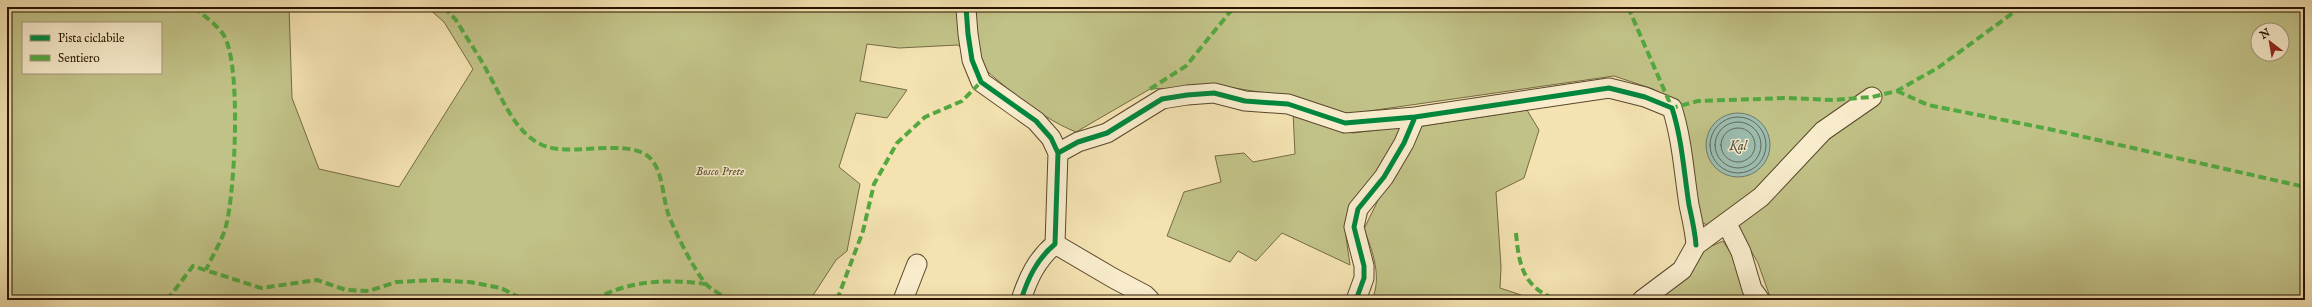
<svg xmlns="http://www.w3.org/2000/svg" width="2312" height="307" font-family="'IM FELL English',serif">
<style>
.green{fill:#c1c287;stroke:#746a44;fill-rule:evenodd}
.water{fill:#9cbdb0;stroke:#6d796a}
.lines{fill:none;stroke-linecap:round;stroke-linejoin:round}
.shore{stroke:#616858;stroke-width:1}
.minor-casing{stroke:#5a472c;stroke-width:21}
.minor{stroke:#f8eccc;stroke-width:19}
.quiet{stroke:#53a840;stroke-width:4;stroke-dasharray:8 4;stroke-linecap:butt}
.cycleway-casing{stroke:#f8eccc;stroke-width:8}
.cycleway{stroke:#00873e;stroke-width:5}
.labels{text-anchor:middle;stroke-width:3;stroke-linejoin:round;paint-order:stroke}
.park-label{font-size:12px;font-style:italic;fill:#5c502f;stroke:#f8eccc}
.water-label{font-size:13px;font-style:italic;fill:#4f4e3e;stroke:#f8eccc}
</style>
<rect width="100%" height="100%" fill="#f4e2b1"/>
<filter id="stains"><feTurbulence type="fractalNoise" baseFrequency=".005" numOctaves="4"/><feColorMatrix values="0 0 0 0 .2 0 0 0 0 .09 0 0 0 0 .02 0 0 0 .5 -.17"/></filter>
<radialGradient id="worn" r=".72"><stop offset=".6" stop-color="#630" stop-opacity="0"/><stop offset="1" stop-color="#630" stop-opacity=".3"/></radialGradient>
<path class="green" d="M 7,7 L 289,7 L 292,98 L 319,169 L 399,187 L 473,69 L 444,22 L 427,7 L 2305,7 L 2305,300 L 1775,300 L 1769,294 L 1758,263 L 1741,233 L 1701,223 L 1674,101 L 1653,89 L 1614,76 L 1348,114 L 1290,97 L 1222,86 L 1150,89 L 1076,132 C 1035,116 991,75 958,45 L 899,48 L 867,44 L 860,81 L 907,90 L 887,118 L 856,113 L 839,167 L 860,184 L 847,251 L 836,260 L 810,300 L 7,300 ZM 23,23 L 161,23 L 161,73 L 23,73 ZM 2258,30 L 2282,30 L 2282,54 L 2258,54 Z
M 1527,110 L 1539,130 L 1524,178 L 1496,192 L 1501,267 L 1500,288 L 1536,300 L 1372,300 C 1382,277 1373,252 1364,229 L 1382,192 L 1409,154 L 1422,126 Z
M 1293,112 L 1330,128 L 1353,133 L 1402,127 L 1376,177 L 1352,204 L 1346,237 L 1350,265 L 1282,233 L 1256,261 L 1238,251 L 1230,262 L 1167,236 L 1184,192 L 1221,182 L 1215,156 L 1244,153 L 1253,162 L 1295,154 Z
M 1723,241 L 1734,258 L 1742,288 L 1749,300 L 1654,300 L 1689,277 L 1705,249 Z"/>
<path class="water" d="M1706 145a32 32 0 1 1 64 0a32 32 0 1 1-64 0Z"/>
<g class="lines">
<path class="shore" d="M1710 145a28 28 0 1 1 56 0a28 28 0 1 1-56 0Z
M1715 145a23 23 0 1 1 46 0a23 23 0 1 1-46 0Z
M1721 145a17 17 0 1 1 34 0a17 17 0 1 1-34 0Z"/>
<g class="minor-casing">
<path id="minor" d="M 966,9 L 968,34 L 972,60 L 981,82 L 1036,121 L 1051,138 L 1058,153 L 1055,244 C 1037,259 1028,278 1021,300
M 1058,153 L 1078,142 L 1107,133 L 1162,99 L 1187,95 L 1214,93 L 1245,101 L 1288,104 L 1345,123 L 1415,117
M 1727,224 L 1741,252 L 1752,289 L 1760,300
M 1055,244 L 1113,278 L 1145,295 L 1150,300
M 903,300 L 917,264
M 1356,300 L 1364,278 L 1364,266 L 1354,227 L 1358,209 L 1384,177 L 1404,143 L 1415,117 L 1609,88 L 1645,97 L 1672,108 C 1682,139 1684,173 1689,205 C 1692,219 1695,231 1696,245
M 1642,300 L 1682,270 L 1696,245 L 1761,197 L 1823,131 L 1872,97"/>
</g>
<use href="#minor" class="minor"/>
<path class="quiet" d="M 194,7 C 203,15 216,24 223,34 C 242,62 235,192 226,226 C 222,241 212,256 206,270
M 444,7 L 456,20 C 466,37 478,54 487,71 C 502,97 516,138 548,147 C 575,155 629,139 649,157 C 664,171 662,198 669,216 C 677,236 692,266 705,283 C 711,290 722,295 730,300
M 1628,7 L 1672,108 L 1698,101 L 1788,98 L 1833,100 L 1872,97 L 1897,91 L 1939,67 L 2021,7
M 1150,89 L 1186,66 L 1234,7
M 1897,91 L 1928,105 L 2049,129 L 2305,187
M 1516,233 C 1519,266 1523,287 1557,300
M 167,300 L 193,266 L 261,288 L 317,280 L 346,290 L 369,291 L 396,282 L 435,280 L 469,282 L 501,288 L 524,300
M 594,300 C 628,280 668,279 706,284
M 837,300 L 863,231 L 874,184 L 897,143 L 925,117 L 962,101 L 981,82"/>
<g class="cycleway-casing">
<path id="cycleway" d="M 966,7 L 968,34 L 972,60 L 981,82 L 1036,121 L 1051,138 L 1058,153 L 1055,244 C 1037,259 1028,278 1021,300
M 1058,153 L 1078,142 L 1107,133 L 1162,99 L 1187,95 L 1214,93 L 1245,101 L 1288,104 L 1345,123 L 1415,117
M 1356,300 L 1364,278 L 1364,266 L 1354,227 L 1358,209 L 1384,177 L 1404,143 L 1415,117 L 1609,88 L 1645,97 L 1672,108 C 1682,139 1684,173 1689,205 C 1692,219 1695,231 1696,245"/>
</g>
<use href="#cycleway" class="cycleway"/>
</g>
<g class="labels">
<g class="park-label">
<text x="720" y="175">Bosco Prete</text>
</g>
<g class="water-label">
<text x="1738" y="150">Kal</text>
</g>
</g>
<rect width="2312" height="307" fill="none" stroke="#f4e2b1" stroke-width="24"/>
<rect x="8" y="8" width="2296" height="291" fill="none" stroke="#261300" stroke-width="2"/>
<rect x="12" y="12" width="2288" height="283" fill="none" stroke="#261300"/>
<rect x="22" y="22" width="140" height="52" fill="#f8eccc" stroke="#a4957a"/>
<rect x="30" y="35" width="20" height="6" fill="#00873e" stroke="#a4957a"/>
<text x="58" y="42" font-size="12" fill="#261300">Pista ciclabile</text>
<rect x="30" y="55" width="20" height="6" fill="#53a840" stroke="#a4957a"/>
<text x="58" y="62" font-size="12" fill="#261300">Sentiero</text>
<g transform="translate(2270 42) rotate(329)"><circle r="19" fill="#f8eccc" stroke="#a4957a"/>
<path d="M0-3L7 15L0 10L-7 15Z" fill="#8f2418"/>
<text y="-6" font-size="11" font-weight="bold" text-anchor="middle" fill="#261300">N</text>
</g>
<rect width="100%" height="100%" filter="url(#stains)"/>
<rect width="100%" height="100%" fill="url(#worn)"/>
</svg>
